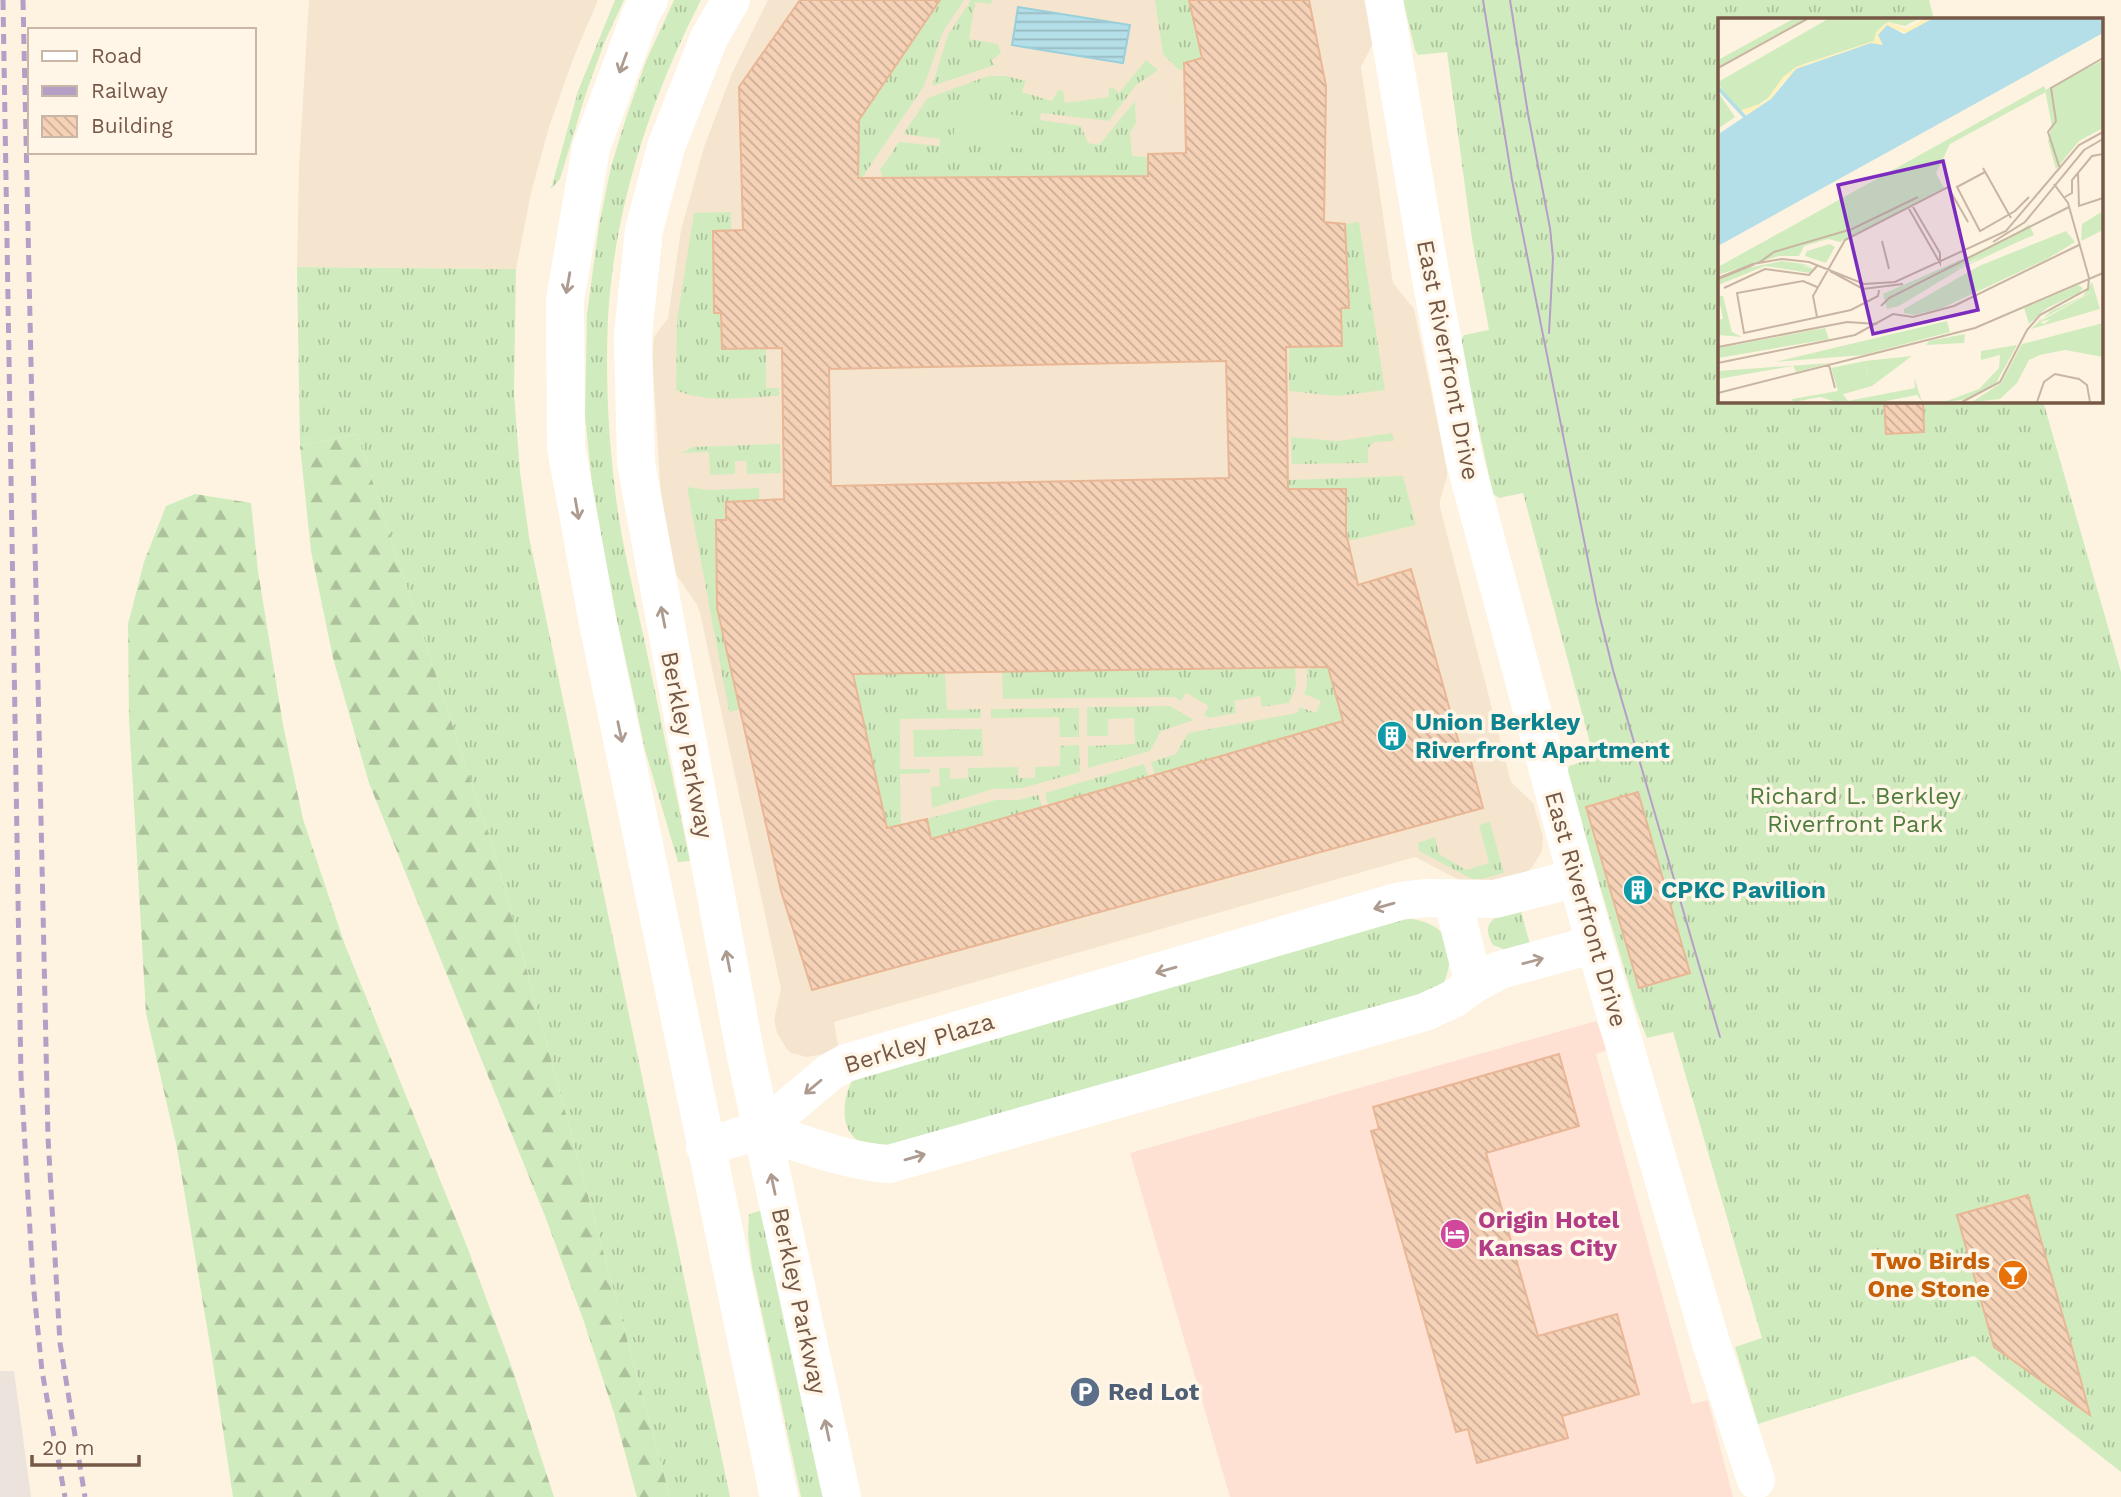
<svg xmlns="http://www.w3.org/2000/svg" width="2121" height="1497" font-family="'Work Sans',sans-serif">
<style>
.residential{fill:#f6e5ce}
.commercial{fill:#ffe1d3}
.industrial{fill:#ece4dc}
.grass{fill:url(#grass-tufts)}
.forest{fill:url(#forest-firs)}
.garden{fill:#d0ecbe}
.water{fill:url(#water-rules);stroke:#99cfdb;stroke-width:2}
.building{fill:url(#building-back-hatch);stroke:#e9b795;stroke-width:2;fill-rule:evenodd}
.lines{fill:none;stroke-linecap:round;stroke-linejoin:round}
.street{stroke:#fff;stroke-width:38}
.secondary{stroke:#fff;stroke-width:38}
.tram{stroke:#b59fc7;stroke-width:2}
.rail{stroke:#b59fc7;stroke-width:5;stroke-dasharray:10 7;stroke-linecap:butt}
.oneway{stroke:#ad9b90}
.labels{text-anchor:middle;stroke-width:7;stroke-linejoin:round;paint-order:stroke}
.street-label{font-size:24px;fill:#765846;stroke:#fff6e8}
.culture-label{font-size:24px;font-weight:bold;fill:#0d838f;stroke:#fff6e8;text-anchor:start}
.park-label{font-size:24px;fill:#4e7d3d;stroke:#fff6e8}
.hotel-label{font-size:24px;font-weight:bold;fill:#b23c85;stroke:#fff6e8;text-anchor:start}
.food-label{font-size:24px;font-weight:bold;fill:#c56008;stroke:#fff6e8;text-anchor:end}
.service-label{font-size:24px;font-weight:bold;fill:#4e5e75;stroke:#fff6e8;text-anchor:start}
.inset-river{fill:none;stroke:#b4dfe8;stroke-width:3.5}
.inset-road{fill:none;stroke:#c8b5a2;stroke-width:2}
.view{fill:#7b2cbf;fill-opacity:0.15;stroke:#7b2cbf;stroke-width:3.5}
.inset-edge{fill:none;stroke:#765846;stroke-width:3.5}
</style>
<defs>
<pattern id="grass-tufts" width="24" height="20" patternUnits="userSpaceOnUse" patternTransform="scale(1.75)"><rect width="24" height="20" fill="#d0ecbe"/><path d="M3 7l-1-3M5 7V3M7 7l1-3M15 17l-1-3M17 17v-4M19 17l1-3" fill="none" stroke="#adc29c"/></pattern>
<pattern id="forest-firs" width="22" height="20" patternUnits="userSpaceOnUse" patternTransform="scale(1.75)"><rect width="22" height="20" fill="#d0ecbe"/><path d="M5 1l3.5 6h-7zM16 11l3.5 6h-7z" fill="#adc29c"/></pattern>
<pattern id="water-rules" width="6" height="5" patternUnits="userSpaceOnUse" patternTransform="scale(1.75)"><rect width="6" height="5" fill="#b4dfe8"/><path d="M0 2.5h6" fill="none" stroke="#97b8be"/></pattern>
<pattern id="building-back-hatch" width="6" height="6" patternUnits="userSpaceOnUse" patternTransform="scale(1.75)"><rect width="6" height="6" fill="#f5d1b6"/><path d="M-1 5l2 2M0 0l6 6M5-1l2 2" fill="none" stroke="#cbac96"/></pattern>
</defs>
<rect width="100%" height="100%" fill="#fef3e0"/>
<path class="residential" d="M 309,0 L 598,0 L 573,59 L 549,127 L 531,193 L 516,269 L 297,267 L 299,166 Z
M 768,0 L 1364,0 L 1373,33 L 1372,45 L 1361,67 L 1393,283 L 1414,309 L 1447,468 L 1447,477 L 1440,500 L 1440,507 L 1511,782 L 1533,803 L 1543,836 L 1542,851 L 1533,866 L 1526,873 L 1483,885 L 1463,882 L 1415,857 L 834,1022 L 838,1045 L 835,1052 L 807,1057 L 791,1053 L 786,1048 L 777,1033 L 774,1020 L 781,989 L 700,613 L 697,605 L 675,573 L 661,496 L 652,354 L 654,337 L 668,318 L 681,230 L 704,147 L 732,73 Z"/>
<path class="commercial" d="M 1596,1021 L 1608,1050 L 1596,1054 L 1692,1404 L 1708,1400 L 1733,1497 L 1230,1497 L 1130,1153 Z"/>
<path class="industrial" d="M 0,1371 L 14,1371 L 31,1497 L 0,1497 Z"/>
<path class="grass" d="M 615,0 L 624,0 L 605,41 L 586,93 L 560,179 L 551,189 L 578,91 Z
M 674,0 L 701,0 C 651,97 614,208 608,318 C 605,384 609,453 619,519 C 626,562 637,605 646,648 C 661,719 675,790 690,861 L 678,862 L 645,750 L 596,523 L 585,416 L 587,314 L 599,225 L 611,167 L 626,118 L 646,61 Z
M 940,0 L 964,0 L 943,32 L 924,86 L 859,182 L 851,173 L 859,120 Z
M 971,0 L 992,0 L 991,4 L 975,2 L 969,39 L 998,44 L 1001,53 L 991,61 L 995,65 L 932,86 L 948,35 Z
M 1155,0 L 1189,0 L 1202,58 L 1184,63 L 1184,70 L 1179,70 L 1163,54 Z
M 1403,0 L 1929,0 L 1934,19 L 1720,19 L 1720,401 L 2043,401 L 2121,672 L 2121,1472 L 1974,1356 L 1758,1424 L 1735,1347 L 1762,1338 L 1673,1032 L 1647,1038 L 1636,1009 L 1567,773 L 1569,766 L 1594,758 L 1523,493 L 1499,498 L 1493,494 L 1460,342 L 1464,335 L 1489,330 L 1472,239 L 1447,52 L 1418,55 L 1415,50 Z
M 1146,60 L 1158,70 L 1136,85 L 1109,121 L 1041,113 L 1040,120 L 1081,126 L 1088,143 L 1099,145 L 1135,101 L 1136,123 L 1130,132 L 1132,156 L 1148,157 L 1148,176 L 883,178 L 880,170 L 899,142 L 940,146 L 940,139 L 903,134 L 928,98 L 988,76 L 1006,76 L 1026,81 L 1022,92 L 1052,101 L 1058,90 L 1063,91 L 1065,103 L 1109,97 L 1109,88 L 1112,87 L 1119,93 Z
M 731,212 L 731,230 L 713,231 L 714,313 L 721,313 L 722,349 L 766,348 L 766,388 L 779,388 L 779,396 C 746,397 706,404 676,390 L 677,320 L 694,213 Z
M 1359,222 L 1385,390 L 1337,396 L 1289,391 L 1289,347 L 1341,308 L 1349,307 L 1345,224 Z
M 297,267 L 516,269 L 514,393 L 520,472 L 529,537 L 730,1497 L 670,1497 L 497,861 L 357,434 L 300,446 Z
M 1392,433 L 1394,441 L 1374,442 L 1368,448 L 1368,463 L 1292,464 L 1291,437 L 1338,441 Z
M 780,444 L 781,473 L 747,474 L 746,461 L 735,461 L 735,474 L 710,475 L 709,452 L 681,453 L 693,447 Z
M 1403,476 L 1416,525 L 1348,541 L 1345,489 L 1288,489 L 1288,480 Z
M 687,487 L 710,490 L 759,488 L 759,500 L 726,502 L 726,520 L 716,521 L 717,608 L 740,709 L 729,712 Z
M 877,662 L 880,674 L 945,673 L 947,710 L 981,709 L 981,718 L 900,719 L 900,769 L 930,769 L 930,773 L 900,774 L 901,825 L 882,829 L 846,686 L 859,665 Z
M 1307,667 L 1328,667 L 1345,731 L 1155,775 L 1151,762 L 1176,754 L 1188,733 L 1297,713 L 1299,707 L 1316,713 L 1321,701 L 1304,694 L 1307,685 Z
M 1295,668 L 1296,686 L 1289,703 L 1262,707 L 1260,696 L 1234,701 L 1236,713 L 1209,718 L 1204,715 L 1209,706 L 1186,693 L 1181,701 L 1174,697 L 1003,699 L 1002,672 Z
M 1170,706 L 1194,720 L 1161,731 L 1150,751 L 1088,768 L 1088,746 L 1135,744 L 1134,718 L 1108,719 L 1108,736 L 1087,736 L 1087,707 Z
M 1079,708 L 1079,737 L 1060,737 L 1059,717 L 991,718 L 991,709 Z
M 982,729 L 983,756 L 914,757 L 913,730 Z
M 1079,745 L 1080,772 L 1022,788 L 993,789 L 932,808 L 931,787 L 940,786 L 939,768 L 950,768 L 950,779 L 968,778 L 968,768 L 1018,767 L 1018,778 L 1035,778 L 1035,767 L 1060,766 L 1060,746 Z
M 1144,764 L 1149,777 L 1048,805 L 1045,793 Z
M 1038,795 L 1043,807 L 931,839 L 927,819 L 996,800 L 1019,800 Z
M 1490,822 L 1504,873 L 1482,879 L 1472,879 L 1419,851 L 1418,843 L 1435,837 L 1439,854 L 1466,870 L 1489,863 L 1479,825 Z
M 1520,908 L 1530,944 L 1506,950 L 1493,945 C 1477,919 1502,914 1520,908 Z
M 1408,918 C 1418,920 1433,923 1440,931 C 1454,946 1451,975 1439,990 L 886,1150 C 879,1148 871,1147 864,1144 C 838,1133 842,1098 853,1079 Z
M 763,1210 L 823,1497 L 801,1497 L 752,1267 L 748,1236 L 749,1214 Z"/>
<path class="forest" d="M 357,434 L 497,861 L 670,1497 L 637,1497 L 614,1413 L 583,1319 L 545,1216 L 369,783 L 333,658 L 311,551 L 300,446 Z
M 195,494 L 251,503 L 258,571 L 283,725 L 303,819 L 345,945 L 468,1249 L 512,1368 L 554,1497 L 233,1497 L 212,1357 L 177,1148 L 146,1013 L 129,719 L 128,624 L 144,562 L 166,506 Z"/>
<path class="garden" d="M 957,107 L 1028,117 L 1024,149 L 953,139 Z"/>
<path class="water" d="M 1018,7 L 1130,25 L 1123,63 L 1012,45 Z"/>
<path class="building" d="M 800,0 L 940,0 L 859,120 L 858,178 L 1148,176 L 1148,154 L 1186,153 L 1184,63 L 1202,58 L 1189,0 L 1309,0 L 1326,86 L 1324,222 L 1345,224 L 1349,308 L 1341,308 L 1342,346 L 1286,347 L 1288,489 L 1346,489 L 1346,533 L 1358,585 L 1411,569 L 1460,747 L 1467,746 L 1483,808 L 812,990 L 781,891 L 717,608 L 716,520 L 726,520 L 726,502 L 784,499 L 782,348 L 722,349 L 721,313 L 714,313 L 713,231 L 743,230 L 739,87 ZM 1226,361 L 1229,478 L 831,486 L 829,369 ZM 1328,667 L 1343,721 L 931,839 L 927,819 L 887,828 L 853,674 Z
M 1884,401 L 1923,401 L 1924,432 L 1886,434 Z
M 1638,792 L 1690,973 L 1639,988 L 1586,807 Z
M 1559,1054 L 1579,1126 L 1486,1153 L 1538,1336 L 1617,1314 L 1639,1394 L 1562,1416 L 1568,1438 L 1477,1463 L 1468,1429 L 1456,1432 L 1371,1131 L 1379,1129 L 1373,1107 Z
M 2028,1195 L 2074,1355 L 2090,1415 L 1994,1347 L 1957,1215 Z"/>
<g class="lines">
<path class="street" d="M 1384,0 L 1430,273 L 1464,458 L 1595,944 L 1711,1343 L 1756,1480
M 1577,878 L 1495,899 L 1425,898 L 1400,901 L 846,1063 L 830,1072 L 761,1130 C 803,1144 845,1161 889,1164 L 1425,1012 L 1453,999 L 1474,984 L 1500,970 L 1595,944
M 1452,898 L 1474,984
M 705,1147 L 761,1130"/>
<path class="secondary" d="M 649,0 L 641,14 L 591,148 L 565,300 L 566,447 L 597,618 L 779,1497
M 731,0 L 709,38 L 666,147 L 644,230 L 633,335 L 636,463 L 745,1052 L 842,1497"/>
<path class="tram" d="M 1483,0 L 1512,180 L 1597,605 L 1613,670 L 1720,1037
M 1510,0 L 1528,114 L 1550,228 L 1553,258 L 1549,333"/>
<path class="rail" d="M 3,0 L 21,1077 L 33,1282 L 42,1371 L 65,1497
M 23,0 L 48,1138 L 60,1343 L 85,1497"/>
</g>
<defs><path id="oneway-shaft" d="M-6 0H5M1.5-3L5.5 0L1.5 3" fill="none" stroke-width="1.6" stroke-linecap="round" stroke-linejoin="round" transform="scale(1.75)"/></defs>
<g class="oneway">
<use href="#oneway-shaft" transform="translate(623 63) rotate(110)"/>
<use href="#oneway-shaft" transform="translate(568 283) rotate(100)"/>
<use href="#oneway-shaft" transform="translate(577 509) rotate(80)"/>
<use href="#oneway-shaft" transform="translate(663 617) rotate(-101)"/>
<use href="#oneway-shaft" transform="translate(620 732) rotate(78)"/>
<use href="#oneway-shaft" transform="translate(1384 906) rotate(164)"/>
<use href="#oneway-shaft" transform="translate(728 961) rotate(-101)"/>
<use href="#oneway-shaft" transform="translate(1533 961) rotate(-15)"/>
<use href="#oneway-shaft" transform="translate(1166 970) rotate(164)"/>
<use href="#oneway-shaft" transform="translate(813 1087) rotate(140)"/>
<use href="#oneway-shaft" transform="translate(915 1157) rotate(-16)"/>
<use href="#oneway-shaft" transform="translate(773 1184) rotate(-102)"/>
<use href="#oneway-shaft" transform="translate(827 1430) rotate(-102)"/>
</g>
<defs>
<g id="building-disc" transform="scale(1.575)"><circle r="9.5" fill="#0f9aa8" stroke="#fff6e8"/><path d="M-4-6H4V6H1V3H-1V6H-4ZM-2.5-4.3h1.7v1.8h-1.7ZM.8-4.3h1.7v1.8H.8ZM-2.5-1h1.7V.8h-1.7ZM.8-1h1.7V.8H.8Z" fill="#fff"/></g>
<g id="hotel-disc" transform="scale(1.575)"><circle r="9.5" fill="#d1479c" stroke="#fff6e8"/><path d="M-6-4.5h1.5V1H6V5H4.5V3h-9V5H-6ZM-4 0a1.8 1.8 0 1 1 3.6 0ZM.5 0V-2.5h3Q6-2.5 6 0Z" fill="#fff"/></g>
<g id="bar-disc" transform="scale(1.575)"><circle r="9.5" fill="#e8710a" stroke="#fff6e8"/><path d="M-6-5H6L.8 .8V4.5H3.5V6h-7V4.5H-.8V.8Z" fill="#fff"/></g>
<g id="parking-disc" transform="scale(1.575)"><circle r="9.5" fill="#5c6f8a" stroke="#fff6e8"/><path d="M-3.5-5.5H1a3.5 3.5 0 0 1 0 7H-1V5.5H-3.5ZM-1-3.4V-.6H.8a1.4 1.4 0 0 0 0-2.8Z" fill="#fff"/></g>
</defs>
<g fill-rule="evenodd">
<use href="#building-disc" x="1392" y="736"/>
<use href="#building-disc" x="1638" y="890"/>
<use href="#hotel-disc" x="1455" y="1234"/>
<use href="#bar-disc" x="2013" y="1275"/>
<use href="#parking-disc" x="1085" y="1392"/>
</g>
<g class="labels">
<g class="street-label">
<text transform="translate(1448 360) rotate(79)" y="8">East Riverfront Drive</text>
<text transform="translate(687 745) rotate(79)" y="8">Berkley Parkway</text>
<text transform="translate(1586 909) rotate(74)" y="8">East Riverfront Drive</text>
<text transform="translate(919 1043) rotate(-17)" y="8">Berkley Plaza</text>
<text transform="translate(799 1301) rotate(78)" y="8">Berkley Parkway</text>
</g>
<g class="culture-label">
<text x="1415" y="730">Union Berkley<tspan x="1415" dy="28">Riverfront Apartment</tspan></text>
<text x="1661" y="898">CPKC Pavilion</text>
</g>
<g class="park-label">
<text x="1855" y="804">Richard L. Berkley<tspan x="1855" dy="28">Riverfront Park</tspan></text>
</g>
<g class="hotel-label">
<text x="1478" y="1228">Origin Hotel<tspan x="1478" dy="28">Kansas City</tspan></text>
</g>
<g class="food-label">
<text x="1990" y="1269">Two Birds<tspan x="1990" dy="28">One Stone</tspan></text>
</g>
<g class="service-label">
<text x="1108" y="1400">Red Lot</text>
</g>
</g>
<g transform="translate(1718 18)">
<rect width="385" height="385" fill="#fef3e0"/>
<path d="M 75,1 L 87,1 L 0,49 L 0,42 ZM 326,68 L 328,74 L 232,126 L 218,155 L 226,170 L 122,224 L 110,221 L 86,228 L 81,238 L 61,238 L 0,257 L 0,249 ZM 311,206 L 316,217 L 249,245 L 180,284 L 181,288 L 169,291 L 165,276 L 294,219 ZM 112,226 L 117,229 L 108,245 L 87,238 L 89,233 ZM 64,243 L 86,246 L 96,250 L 81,246 L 95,251 L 92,255 L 47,248 L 0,267 L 0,262 L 24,251 ZM 374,264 L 382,291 L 313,311 L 333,293 L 365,278 ZM 373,274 L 365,291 L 339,296 L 326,306 L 320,303 ZM 0,278 L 5,278 L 14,314 L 24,319 L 0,317 L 0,303 L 5,300 ZM 229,303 L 232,314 L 145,337 L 57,344 ZM 147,343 L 150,359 L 125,376 L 130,383 L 197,370 L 196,359 L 204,384 L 199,377 L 163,384 L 118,384 L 102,379 L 75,384 L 74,381 L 120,373 L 113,350 ZM 113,345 L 78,354 L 75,348 L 0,361 L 0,353 Z" fill="#d0ecbe" fill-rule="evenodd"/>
<path d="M 110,1 L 200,1 L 187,8 L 170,4 L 161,11 L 156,23 L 86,46 L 65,59 L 53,78 L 37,89 L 21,93 L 7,78 L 0,64 ZM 0,74 L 17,99 L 0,111 ZM 385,193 L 385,212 L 363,223 L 364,206 ZM 348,213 L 357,224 L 329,241 L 224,290 L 196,297 L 186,295 L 186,291 L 261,248 ZM 304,219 L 306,221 L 244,250 L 181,288 L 179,284 L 207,267 ZM 360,267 L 365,270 L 361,275 L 329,290 L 311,306 L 306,290 ZM 374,274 L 373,285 L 365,291 L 319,305 ZM 385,305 L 385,339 L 347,332 L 322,337 L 311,342 L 299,365 L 282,381 L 254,384 L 283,365 L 304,326 ZM 107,310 L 111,321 L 0,340 L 0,330 ZM 247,316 L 246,325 L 208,327 L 211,323 ZM 299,327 L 278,365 L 250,381 L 226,384 L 261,371 L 281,350 L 282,337 L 263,342 L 263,333 ZM 194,338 L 154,368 L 126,376 L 124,371 L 150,359 L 147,343 Z" fill="#d0ecbe"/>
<path d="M 207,1 L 214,1 L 189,15 L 180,12 L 163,28 L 90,46 L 65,64 L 53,81 L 30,96 L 21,93 L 47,84 L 65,59 L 78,49 L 156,23 L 158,14 L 170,4 L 188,11 Z" fill="#fff1b9"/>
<path d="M 385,42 L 385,110 L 361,123 L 338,151 L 330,123 L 334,108 L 327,72 Z" fill="#d0ecbe"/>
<path d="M 214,1 L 385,1 L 385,15 L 0,228 L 2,115 L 53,81 L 78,51 L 153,25 L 165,27 L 160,17 L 169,7 L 186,16 Z" fill="#b4dfe8"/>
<path class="inset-river" d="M 0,70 L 27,99"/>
<path class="inset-road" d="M 0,50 L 89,1M 265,150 L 293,200M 342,151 L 330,114 L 338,103 L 333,70 L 385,40M 267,154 L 239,169 L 262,213 L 297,193 L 311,179M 360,155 L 361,188 L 385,180M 347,179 L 354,175 L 354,162 L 374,138 L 385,136M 191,191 L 222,245 L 222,235 L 195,189M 164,223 L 171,251M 275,224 L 307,204 L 366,132 L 385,121M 112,253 L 145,271 L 185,266M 0,260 L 35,246 L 64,241 L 91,244 L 146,266 L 177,264 L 288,213 L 361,127 L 385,114M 0,261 L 42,244 L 56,234 L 134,211 L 200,179M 99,269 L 85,263 L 19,275 L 26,315 L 133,292 L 160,278 L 161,272M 6,270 L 47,251 L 91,257 L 100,247M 163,288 L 171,280 L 351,189M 99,299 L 95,278 L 127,222 L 230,169 L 250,204M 0,329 L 129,304 L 159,306M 0,345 L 137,317 L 175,296 L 195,299 L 236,288 L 361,227M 111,347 L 117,370M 0,375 L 257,310 L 385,255M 244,384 L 282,364 L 309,312 L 322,297 L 370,271 L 371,260 L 350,185 L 336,166M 319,384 L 326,364 L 337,356 L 361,361 L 369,367 L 372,384"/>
<path class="view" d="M 225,143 L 260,292 L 155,316 L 120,167 Z"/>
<rect width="385" height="385" class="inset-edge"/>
</g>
<rect x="28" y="28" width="228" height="126" fill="#fff6e8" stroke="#c8b7a7" stroke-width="2"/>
<rect x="42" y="51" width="35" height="10" fill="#ffffff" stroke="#c8b7a7" stroke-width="2"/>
<text x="91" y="63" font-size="21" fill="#765846">Road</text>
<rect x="42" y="86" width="35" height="10" fill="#b59fc7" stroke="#c8b7a7" stroke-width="2"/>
<text x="91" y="98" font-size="21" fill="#765846">Railway</text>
<rect x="42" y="116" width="35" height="21" fill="url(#building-back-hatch)" stroke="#c8b7a7" stroke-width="2"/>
<text x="91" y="133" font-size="21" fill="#765846">Building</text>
<path d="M32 1455v10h107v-10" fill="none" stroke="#765846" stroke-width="3.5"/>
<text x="42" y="1455" font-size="21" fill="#765846" stroke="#fff6e8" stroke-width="5" paint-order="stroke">20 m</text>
</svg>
